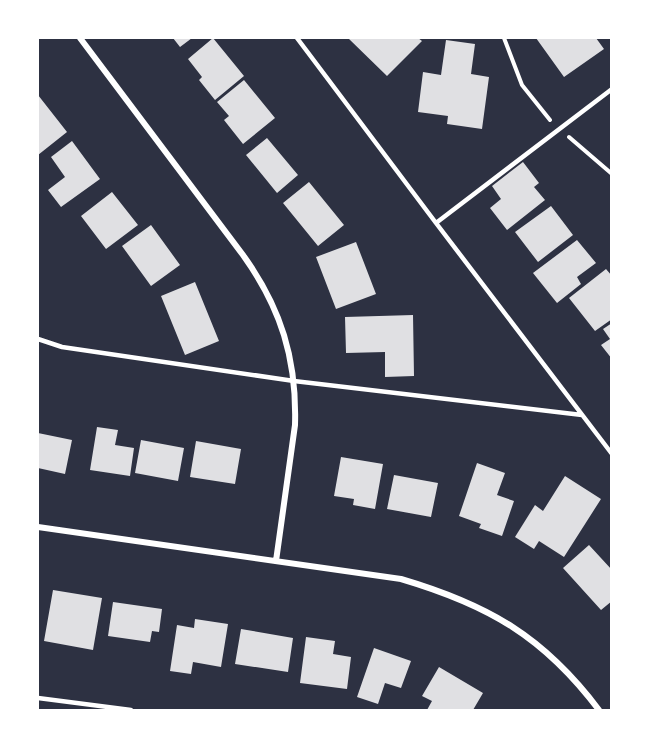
<svg xmlns="http://www.w3.org/2000/svg" width="649" height="748" font-family="'Source Serif 4',serif">
<style>
.building{fill:#e0e0e3}
.lines{fill:none;stroke-linecap:round;stroke-linejoin:round}
.path{stroke:#fff;stroke-width:4}
.service{stroke:#fff;stroke-width:4.5}
.minor{stroke:#fff;stroke-width:6}
</style>
<rect width="100%" height="100%" fill="#2d3142"/>
<path class="building" d="M 173,38 L 192,38 L 180,47 Z
M 213,38 L 244,76 L 215,100 L 199,80 L 202,77 L 188,59 Z
M 348,38 L 418,38 L 422,41 L 387,76 Z
M 536,38 L 596,38 L 604,49 L 564,77 Z
M 446,40 L 475,44 L 471,74 L 489,77 L 482,129 L 447,124 L 448,116 L 418,112 L 423,72 L 441,75 Z
M 244,80 L 275,118 L 243,144 L 224,120 L 229,116 L 217,102 Z
M 38,95 L 67,132 L 38,155 Z
M 267,138 L 298,175 L 277,193 L 246,155 Z
M 72,141 L 100,179 L 61,207 L 48,190 L 65,177 L 51,157 Z
M 523,162 L 539,183 L 534,187 L 545,200 L 507,230 L 490,208 L 501,199 L 492,186 Z
M 309,182 L 344,225 L 318,246 L 283,203 Z
M 112,192 L 138,225 L 106,249 L 81,216 Z
M 551,206 L 573,235 L 538,262 L 515,232 Z
M 151,225 L 180,265 L 151,286 L 122,246 Z
M 577,240 L 596,263 L 577,277 L 581,284 L 557,303 L 533,273 Z
M 356,242 L 376,294 L 336,309 L 316,257 Z
M 606,269 L 612,276 L 612,319 L 595,331 L 569,298 Z
M 195,282 L 219,341 L 185,355 L 161,296 Z
M 413,315 L 414,376 L 385,377 L 385,352 L 346,353 L 345,317 Z
M 612,323 L 612,359 L 601,345 L 610,339 L 603,329 Z
M 97,427 L 118,430 L 115,445 L 134,448 L 130,476 L 90,470 Z
M 38,433 L 72,440 L 65,474 L 38,468 Z
M 141,440 L 184,448 L 178,481 L 135,473 Z
M 196,441 L 241,449 L 235,484 L 190,477 Z
M 341,457 L 383,464 L 375,509 L 353,505 L 354,499 L 334,496 Z
M 477,463 L 505,473 L 497,495 L 514,501 L 502,536 L 479,528 L 481,524 L 459,516 Z
M 394,475 L 438,483 L 431,517 L 387,509 Z
M 565,476 L 601,499 L 564,557 L 539,541 L 534,549 L 515,537 L 535,505 L 543,511 Z
M 589,545 L 612,570 L 612,601 L 601,610 L 563,568 Z
M 53,590 L 102,598 L 93,650 L 44,641 Z
M 113,602 L 162,609 L 159,632 L 152,631 L 150,642 L 108,636 Z
M 195,619 L 228,624 L 221,667 L 193,662 L 191,674 L 170,671 L 177,625 L 194,628 Z
M 241,629 L 293,638 L 288,672 L 235,664 Z
M 306,637 L 335,641 L 333,654 L 351,657 L 347,689 L 300,683 Z
M 374,648 L 411,661 L 401,688 L 385,683 L 378,704 L 357,697 Z
M 439,667 L 483,693 L 473,710 L 427,710 L 432,701 L 422,696 Z"/>
<g class="lines">
<path class="path" d="M 504,38 L 522,85 L 550,120
M 569,137 L 612,174"/>
<path class="service" d="M 297,38 L 436,223 L 612,89
M 436,223 L 612,454
M 38,339 L 62,347 L 294,381 L 582,415
M 38,698 L 131,710"/>
<path class="minor" d="M 80,38 L 243,255 C 281,308 297,359 295,425 L 276,561
M 38,527 L 401,579 C 489,605 544,637 599,710"/>
</g>
<rect width="649" height="748" fill="none" stroke="#ffffff" stroke-width="78"/>
</svg>
